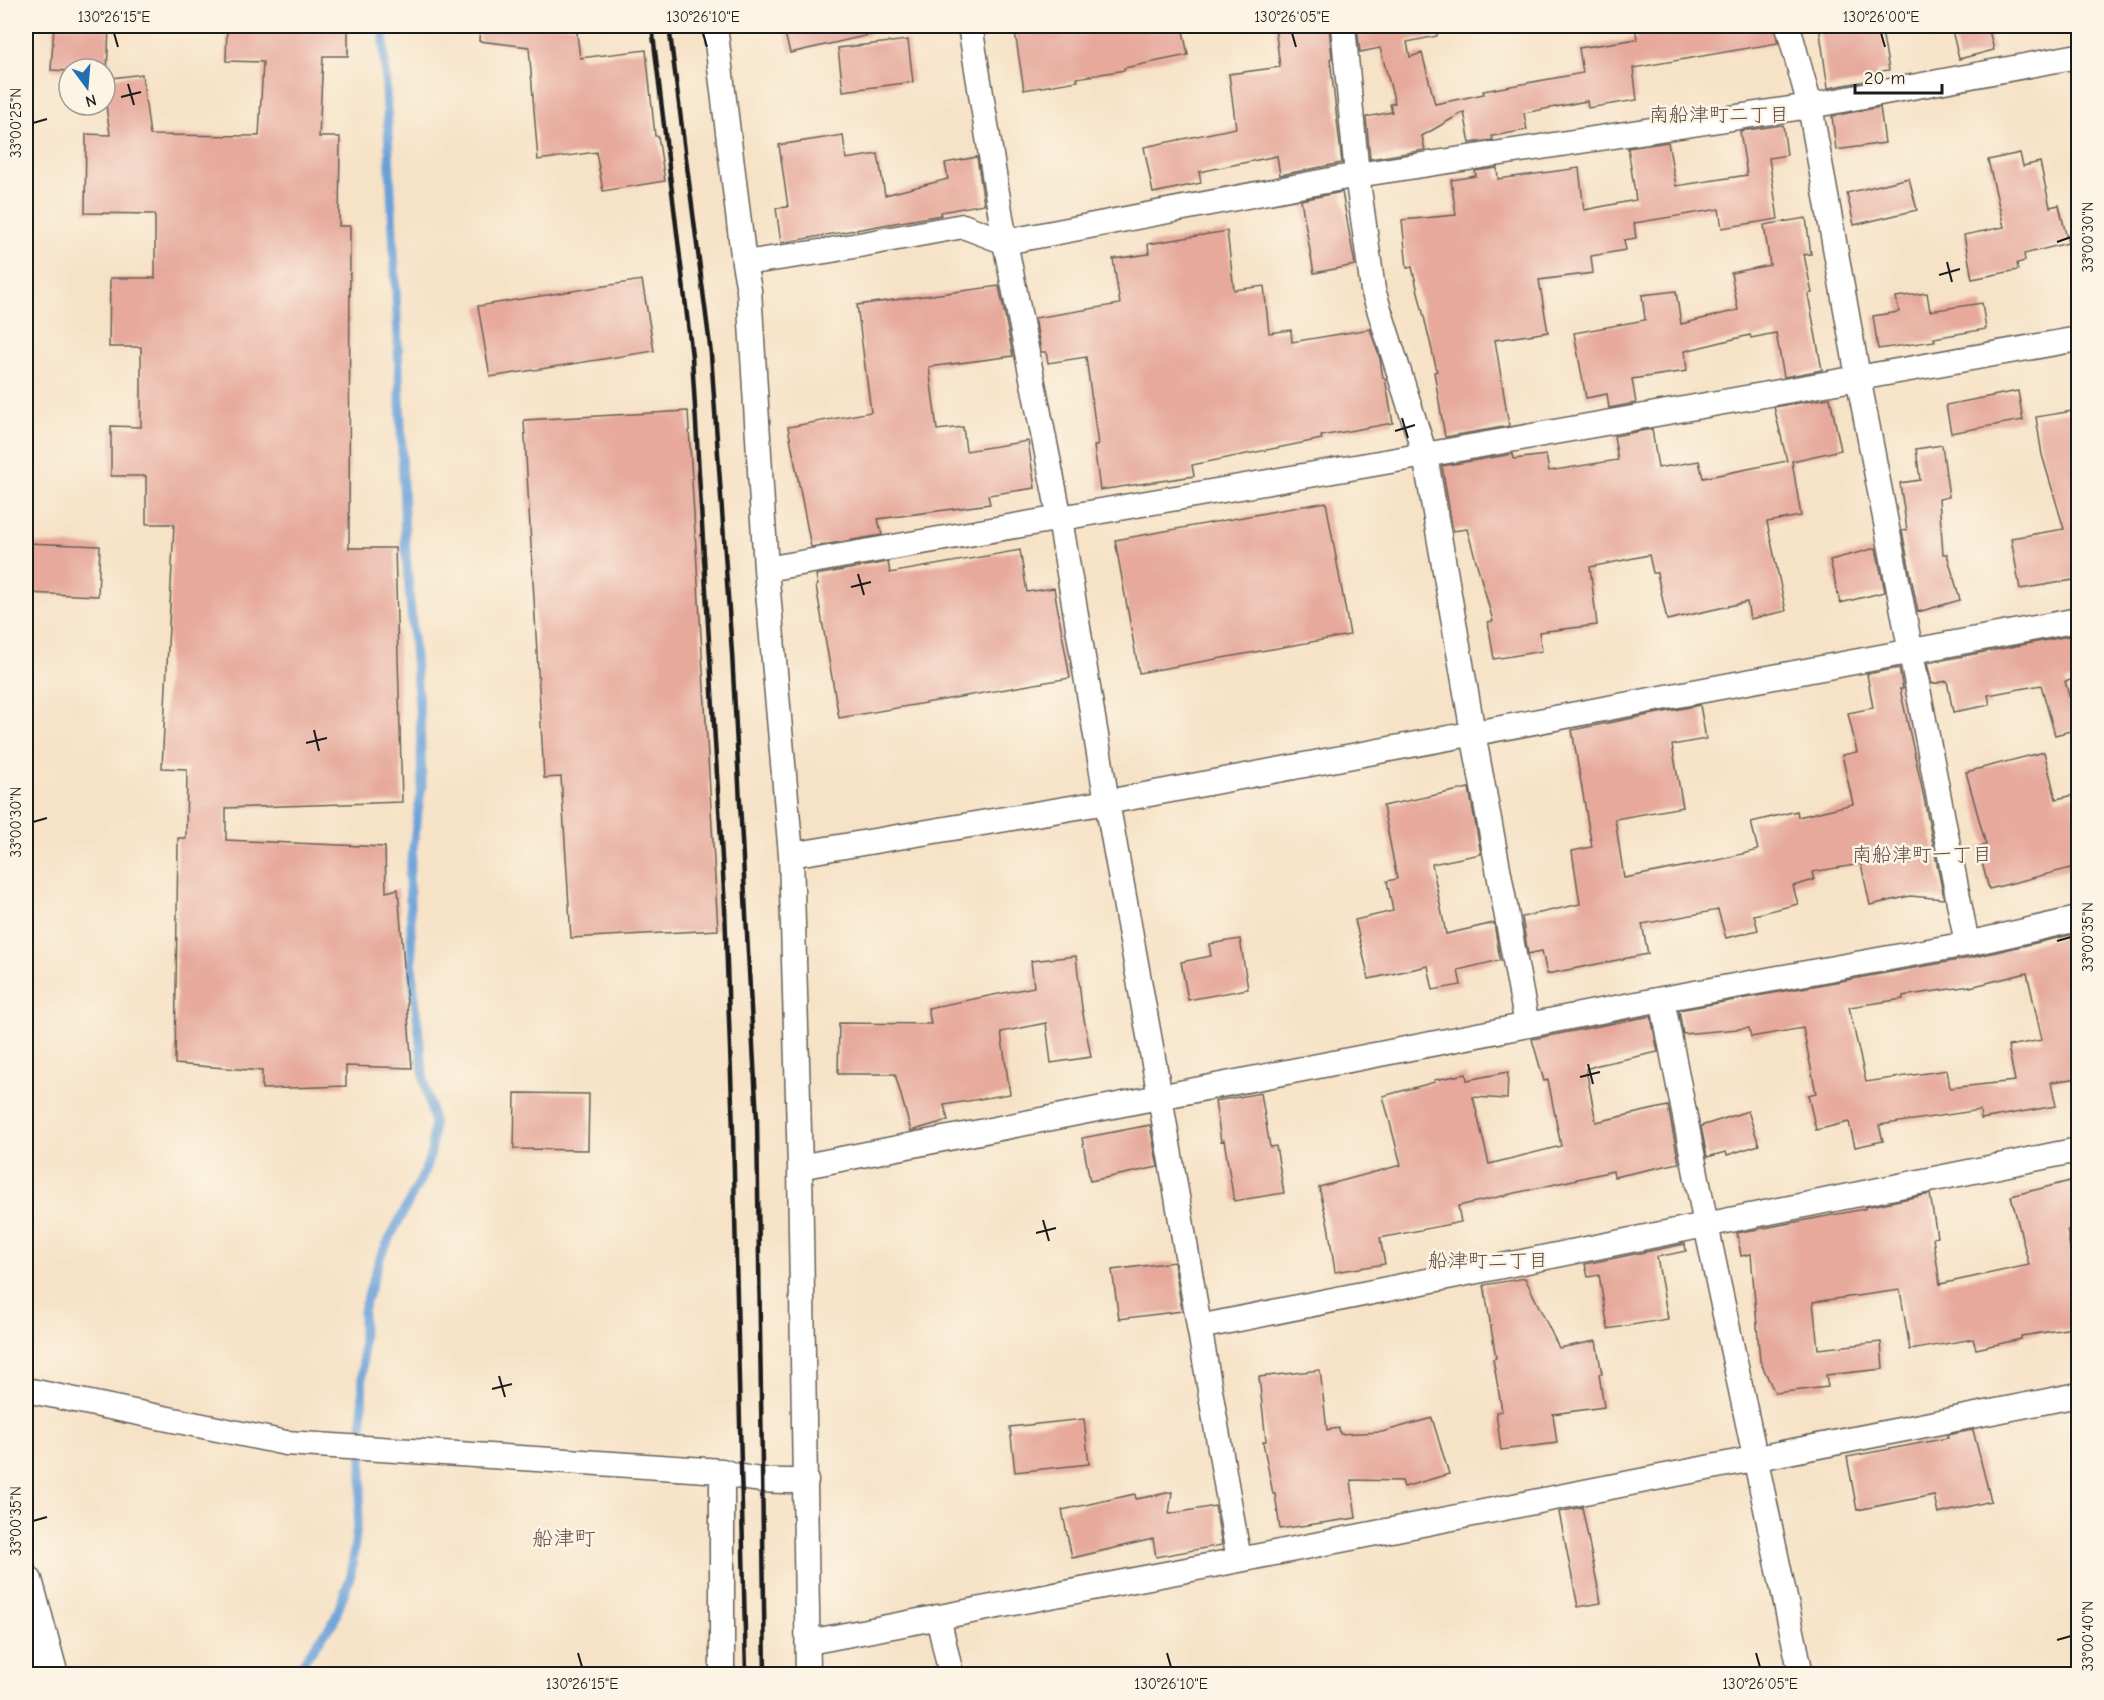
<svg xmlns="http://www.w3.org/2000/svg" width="2104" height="1700" font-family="'Comic Neue','Klee One',sans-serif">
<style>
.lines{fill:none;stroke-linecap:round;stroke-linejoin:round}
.stream{stroke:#69a1d8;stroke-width:9}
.building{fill:#e6a99b;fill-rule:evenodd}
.minor-casing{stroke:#686158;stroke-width:27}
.trunk-casing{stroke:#686158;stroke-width:36}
.minor{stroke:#fff;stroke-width:24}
.trunk{stroke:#fff;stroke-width:33}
.rail{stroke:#1c1c1c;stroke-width:4.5}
.ticks{fill:none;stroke:#1c1c1c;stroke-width:2}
.labels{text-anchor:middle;stroke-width:5;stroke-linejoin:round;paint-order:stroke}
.neighbourhood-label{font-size:20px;fill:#634d48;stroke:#fcf5e5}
.quarter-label{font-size:21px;fill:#634d48;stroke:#fcf5e5}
.neatline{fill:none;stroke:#1c1c1c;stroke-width:2}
.ticks-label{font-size:15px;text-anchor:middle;fill:#1c1c1c}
</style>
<rect width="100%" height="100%" fill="#fcf5e5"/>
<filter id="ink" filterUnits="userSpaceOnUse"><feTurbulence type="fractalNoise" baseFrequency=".0167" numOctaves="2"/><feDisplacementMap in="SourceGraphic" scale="12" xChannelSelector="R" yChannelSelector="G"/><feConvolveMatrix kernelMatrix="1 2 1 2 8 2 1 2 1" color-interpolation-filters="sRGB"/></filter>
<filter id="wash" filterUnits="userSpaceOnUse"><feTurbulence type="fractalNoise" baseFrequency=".008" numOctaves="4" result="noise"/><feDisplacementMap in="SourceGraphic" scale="24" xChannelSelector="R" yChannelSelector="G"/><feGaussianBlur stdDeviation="1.35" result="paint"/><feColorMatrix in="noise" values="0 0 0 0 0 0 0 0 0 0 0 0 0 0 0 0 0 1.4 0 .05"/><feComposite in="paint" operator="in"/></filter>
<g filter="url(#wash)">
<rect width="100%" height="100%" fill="#f6e2c6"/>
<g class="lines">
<path class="stream" d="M 294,1674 L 334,1621 L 351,1575 L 362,1485 L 363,1311 L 381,1255 L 423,1175 L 431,1153 L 434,1123 L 424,1079 L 413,980 L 409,876 L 422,784 L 420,719 L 405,539 L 397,314 L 383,26"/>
</g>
<g id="blocks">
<path class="building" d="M 54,26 L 109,26 L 107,74 L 105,69 L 69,69 L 69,71 L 51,70 Z
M 227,26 L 348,26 L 348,56 L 323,56 L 319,137 L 340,137 L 339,226 L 350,226 L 349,548 L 395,548 L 402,802 L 226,808 L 226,840 L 385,847 L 386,892 L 398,889 L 412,1068 L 346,1066 L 346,1086 L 262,1089 L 262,1071 L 175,1064 L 178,838 L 186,838 L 187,769 L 162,768 L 174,524 L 146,524 L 146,476 L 111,476 L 111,426 L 141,427 L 141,347 L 109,347 L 110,278 L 155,278 L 155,214 L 85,213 L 86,134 L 110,135 L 105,98 L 105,79 L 142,74 L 150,135 L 259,136 L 263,62 L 226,61 Z
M 480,26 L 576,26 L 580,58 L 646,50 L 655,136 L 658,136 L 665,181 L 603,191 L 596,152 L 538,160 L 529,47 L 479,41 Z
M 783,26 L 868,26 L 869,35 L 790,53 Z
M 1014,26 L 1182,26 L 1188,55 L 1124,68 L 1125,70 L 1077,78 L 1078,81 L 1024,90 Z
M 1275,26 L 1329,26 L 1332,58 L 1330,59 L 1342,163 L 1280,175 L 1277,156 L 1199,172 L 1201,183 L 1153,193 L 1144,147 L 1236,128 L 1229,74 L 1280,67 Z
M 1357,26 L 1436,26 L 1437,36 L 1407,42 L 1410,57 L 1422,53 L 1435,104 L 1484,94 L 1483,91 L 1583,73 L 1579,48 L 1637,39 L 1635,26 L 1774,26 L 1778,43 L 1633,68 L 1637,100 L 1588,108 L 1587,101 L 1524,113 L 1527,130 L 1492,136 L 1493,140 L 1470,143 L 1464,112 L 1422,136 L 1425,150 L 1370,159 L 1366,117 L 1392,112 L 1390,104 L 1395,103 L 1380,48 L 1360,52 Z
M 1819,26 L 1881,26 L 1889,70 L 1876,72 L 1877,79 L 1828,88 Z
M 1951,26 L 1988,26 L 1994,50 L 1959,59 Z
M 908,40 L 913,82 L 843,91 L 838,48 Z
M 1880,107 L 1885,143 L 1836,150 L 1832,116 Z
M 1783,125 L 1787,155 L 1769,158 L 1778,219 L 1722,228 L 1719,209 L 1634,223 L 1636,238 L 1624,240 L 1626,250 L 1591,256 L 1593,273 L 1539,280 L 1548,332 L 1495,340 L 1509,426 L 1445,437 L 1434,372 L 1437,371 L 1412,267 L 1407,268 L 1402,220 L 1456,215 L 1451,180 L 1476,176 L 1475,171 L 1497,168 L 1498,179 L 1579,168 L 1584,210 L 1636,200 L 1628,148 L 1668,142 L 1676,186 L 1747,175 L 1740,131 Z
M 843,135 L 846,159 L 878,154 L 885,195 L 948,179 L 945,163 L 977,157 L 984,204 L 941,212 L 941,215 L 781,243 L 776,208 L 788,207 L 779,145 Z
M 2020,153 L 2023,166 L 2040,162 L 2050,207 L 2059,205 L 2068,243 L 2024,254 L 2025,261 L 2017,263 L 2018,270 L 1972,279 L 1964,235 L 2004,227 L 1988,160 Z
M 1909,178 L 1917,210 L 1854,225 L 1847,193 Z
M 1342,192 L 1355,265 L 1314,273 L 1301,200 Z
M 1806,218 L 1811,254 L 1804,255 L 1812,293 L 1808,294 L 1822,370 L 1784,377 L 1776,333 L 1751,338 L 1750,335 L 1685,351 L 1687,371 L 1632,379 L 1636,403 L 1609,408 L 1607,394 L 1586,398 L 1574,333 L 1645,320 L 1642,295 L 1676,291 L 1681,324 L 1738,310 L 1731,273 L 1770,265 L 1764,225 Z
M 1227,231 L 1234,290 L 1264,286 L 1269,333 L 1291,330 L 1292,342 L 1370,329 L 1380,359 L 1383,378 L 1385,378 L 1393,423 L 1321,436 L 1322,439 L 1192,465 L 1194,476 L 1100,490 L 1094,446 L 1098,445 L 1086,357 L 1048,363 L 1046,352 L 1041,352 L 1035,318 L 1120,304 L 1113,259 L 1149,254 L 1148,244 Z
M 642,280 L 654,351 L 490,377 L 478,306 Z
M 999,286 L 1013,356 L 929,367 L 937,430 L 963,427 L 966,451 L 1028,441 L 1035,488 L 988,495 L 990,504 L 878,519 L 882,535 L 811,547 L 788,427 L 871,412 L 857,305 Z
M 1927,293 L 1930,311 L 1982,303 L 1986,329 L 1934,338 L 1935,341 L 1878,349 L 1873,316 L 1899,312 L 1896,297 Z
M 2018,391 L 2023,420 L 1951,433 L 1946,405 Z
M 1830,398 L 1841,450 L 1792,461 L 1801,516 L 1767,522 L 1786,611 L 1750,619 L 1747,602 L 1667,620 L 1657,573 L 1653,573 L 1649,555 L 1590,567 L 1597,625 L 1539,632 L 1542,651 L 1494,659 L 1488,622 L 1493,621 L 1467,529 L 1453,531 L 1442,466 L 1513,454 L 1514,459 L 1546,455 L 1549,471 L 1618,460 L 1614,436 L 1652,429 L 1658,468 L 1699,461 L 1703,478 L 1787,461 L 1774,407 Z
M 2079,410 L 2079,579 L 2020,589 L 2011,538 L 2064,529 L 2042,455 L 2036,417 Z
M 688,411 L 718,930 L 571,938 L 561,777 L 544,778 L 524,420 Z
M 1942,445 L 1949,497 L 1939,499 L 1943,554 L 1947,554 L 1960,600 L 1918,612 L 1902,531 L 1907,530 L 1900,483 L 1920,480 L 1916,449 Z
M 1326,502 L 1350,635 L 1139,673 L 1115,540 Z
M 26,543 L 100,546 L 98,596 L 26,593 Z
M 1876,548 L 1885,592 L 1840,603 L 1830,560 Z
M 1020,550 L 1027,592 L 1054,588 L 1070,678 L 839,718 L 816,586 L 818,585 L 816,575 L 888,562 L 890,573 Z
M 2079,634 L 2079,679 L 2065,681 L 2078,729 L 2055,735 L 2041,685 L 1988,695 L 1990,705 L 1953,712 L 1947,681 L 1932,684 L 1927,663 Z
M 1899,668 L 1903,689 L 1900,689 L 1921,783 L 1944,899 L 1910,896 L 1870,905 L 1861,864 L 1812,872 L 1814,880 L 1793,886 L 1798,904 L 1754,915 L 1758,930 L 1726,938 L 1718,910 L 1642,924 L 1648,954 L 1547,974 L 1542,951 L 1528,954 L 1522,917 L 1580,904 L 1572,851 L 1592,847 L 1572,730 L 1700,705 L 1706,739 L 1672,745 L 1683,807 L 1615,819 L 1624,878 L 1718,860 L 1758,850 L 1751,822 L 1797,811 L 1798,817 L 1853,804 L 1842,755 L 1857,752 L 1848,713 L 1873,708 L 1867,674 Z
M 2044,752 L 2056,799 L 2079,794 L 2079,866 L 1989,889 L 1978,847 L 1986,845 L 1966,772 Z
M 1469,788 L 1481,854 L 1432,864 L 1446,934 L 1494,923 L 1500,960 L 1458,970 L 1461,985 L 1433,990 L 1428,966 L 1369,979 L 1355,920 L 1393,911 L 1387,881 L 1397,879 L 1383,806 Z
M 2079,933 L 2079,1078 L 2051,1082 L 2056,1106 L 1981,1119 L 1980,1110 L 1879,1125 L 1883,1141 L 1855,1147 L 1849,1122 L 1816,1130 L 1808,1095 L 1816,1093 L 1803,1028 L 1751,1037 L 1749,1028 L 1683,1034 L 1679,1010 L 1970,958 ZM 2027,973 L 2042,1040 L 2008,1046 L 2015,1081 L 1950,1088 L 1947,1070 L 1866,1082 L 1849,1007 L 1903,999 L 1903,996 L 1970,986 L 1970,987 Z
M 1240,939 L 1248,989 L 1188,1000 L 1181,962 L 1211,956 L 1209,944 Z
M 1076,956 L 1082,1008 L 1091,1057 L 1051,1063 L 1046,1023 L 1001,1032 L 1010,1094 L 944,1105 L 948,1120 L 911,1131 L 895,1074 L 838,1074 L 839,1023 L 931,1024 L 928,1008 L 1034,987 L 1031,961 Z
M 1651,1016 L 1658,1052 L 1598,1065 L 1586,1069 L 1596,1122 L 1668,1106 L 1679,1163 L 1614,1177 L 1613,1171 L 1458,1206 L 1461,1222 L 1380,1238 L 1385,1264 L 1335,1272 L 1328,1225 L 1319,1187 L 1401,1165 L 1383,1096 L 1435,1082 L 1434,1080 L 1466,1074 L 1467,1080 L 1508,1072 L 1507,1099 L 1473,1097 L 1489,1164 L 1561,1146 L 1548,1080 L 1544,1081 L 1532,1039 Z
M 515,1093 L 589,1094 L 588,1150 L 514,1149 Z
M 1261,1093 L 1270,1147 L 1276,1146 L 1284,1193 L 1234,1201 L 1224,1140 L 1221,1141 L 1215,1101 Z
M 1748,1111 L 1759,1145 L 1727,1155 L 1726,1152 L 1707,1157 L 1701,1126 Z
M 1150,1125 L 1158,1167 L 1090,1181 L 1082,1138 Z
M 2074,1180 L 2079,1199 L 2079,1227 L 2067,1230 L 2079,1306 L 2079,1327 L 2021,1336 L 2021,1339 L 1976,1349 L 1973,1339 L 1910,1350 L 1900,1290 L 1813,1302 L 1818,1349 L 1881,1342 L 1883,1369 L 1826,1375 L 1828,1387 L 1775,1393 L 1760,1361 L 1751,1254 L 1741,1256 L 1737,1233 L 1865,1209 L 1865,1207 L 1930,1194 L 1937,1237 L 1933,1238 L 1940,1284 L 2029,1265 L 2011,1196 Z
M 1685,1244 L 1686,1251 L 1657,1257 L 1668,1319 L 1608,1329 L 1599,1275 L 1588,1277 L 1585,1264 Z
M 1174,1262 L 1182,1311 L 1119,1319 L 1112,1270 Z
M 1525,1278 L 1559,1348 L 1596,1341 L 1602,1374 L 1599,1374 L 1604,1407 L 1553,1414 L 1557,1443 L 1501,1450 L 1496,1412 L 1502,1411 L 1493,1359 L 1496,1358 L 1484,1285 Z
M 1320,1370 L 1327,1430 L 1339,1428 L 1340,1434 L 1382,1432 L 1432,1418 L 1449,1474 L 1404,1487 L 1402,1481 L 1351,1480 L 1356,1518 L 1280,1529 L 1275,1494 L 1273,1494 L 1263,1442 L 1266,1441 L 1259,1377 Z
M 1084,1419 L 1089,1464 L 1015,1472 L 1010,1427 Z
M 1973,1430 L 1991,1501 L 1938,1514 L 1934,1495 L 1857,1510 L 1847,1457 L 1948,1438 L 1947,1435 Z
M 1172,1492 L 1169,1514 L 1215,1506 L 1222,1545 L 1156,1557 L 1153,1539 L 1072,1558 L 1062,1510 L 1135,1494 L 1136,1499 Z
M 1582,1507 L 1601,1603 L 1578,1607 L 1559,1512 Z"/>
</g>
</g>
<g filter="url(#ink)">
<use href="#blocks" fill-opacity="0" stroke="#686158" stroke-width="1.5"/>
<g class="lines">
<g class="minor-casing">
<path id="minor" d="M 715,26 L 744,263 L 749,290 L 766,569 L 791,855 L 800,1167 L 808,1674
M 970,26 L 1005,242 L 1060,519 L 1107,802 L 1160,1097 L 1239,1560
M 1343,26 L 1357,175 L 1373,290 L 1425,455 L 1473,733 L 1527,1025
M 1788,26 L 1810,106 L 1858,377 L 1967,944
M 744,263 L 826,251 L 963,226 L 1005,242 L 1357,175 L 1810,106 L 2078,56
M 766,569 L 1425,455 L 2078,339
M 791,855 L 1107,802 L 2078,620
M 1662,999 L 1706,1225 L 1801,1674
M 800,1167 L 1662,999 L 1967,944 L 2078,919
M 1199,1327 L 2078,1150
M 26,1390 L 286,1443 L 722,1471 L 722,1674
M 722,1471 C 750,1482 777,1481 806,1481
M 938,1617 L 951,1674
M 809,1642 L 1239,1560 L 2078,1395"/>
</g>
<g class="trunk-casing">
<path id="trunk" d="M 26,1582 L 51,1674"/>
</g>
<use href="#minor" class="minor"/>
<use href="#trunk" class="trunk"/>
<path class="rail" d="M 652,26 L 692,357 L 725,908 L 733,1131 L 746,1674
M 669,26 L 711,354 L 732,653 L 757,1120 L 765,1674"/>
</g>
</g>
<path class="ticks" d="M 114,33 L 118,47M 703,33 L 707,47M 1292,33 L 1296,47M 1881,33 L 1885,47M 128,84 L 134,105M 121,97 L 141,92M 33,123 L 47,119M 2057,242 L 2071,237M 1947,262 L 1952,282M 1939,275 L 1960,269M 1402,418 L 1408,438M 1395,431 L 1415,425M 858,574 L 864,595M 851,587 L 871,582M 314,730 L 319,751M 306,743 L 327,738M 33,822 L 47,818M 2057,941 L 2071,937M 1588,1064 L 1593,1084M 1580,1077 L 1600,1072M 1043,1220 L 1049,1241M 1036,1233 L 1056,1228M 499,1376 L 505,1397M 492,1389 L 512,1384M 33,1521 L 47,1517M 2057,1640 L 2071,1636M 578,1653 L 582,1667M 1167,1653 L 1171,1667M 1756,1653 L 1760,1667"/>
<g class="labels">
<g class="neighbourhood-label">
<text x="1719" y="121">南船津町二丁目</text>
<text x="1922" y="861">南船津町一丁目</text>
<text x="1488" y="1267">船津町二丁目</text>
</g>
<g class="quarter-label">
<text x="564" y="1545">船津町</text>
</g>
</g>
<rect width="2104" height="1700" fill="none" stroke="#fcf5e5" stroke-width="66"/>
<g transform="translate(87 87) rotate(164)"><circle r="28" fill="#fcf5e5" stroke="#a29e95" stroke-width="1.5"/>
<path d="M0-4.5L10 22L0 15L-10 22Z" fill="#1f6fb2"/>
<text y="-9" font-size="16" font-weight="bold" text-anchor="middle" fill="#1c1c1c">N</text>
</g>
<path d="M1855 84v9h87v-9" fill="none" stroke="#1c1c1c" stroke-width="3"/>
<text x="1864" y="84" font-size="18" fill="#1c1c1c" stroke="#fcf5e5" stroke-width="4.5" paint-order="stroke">20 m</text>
<rect x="33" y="33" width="2038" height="1634" class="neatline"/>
<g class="ticks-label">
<text x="114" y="22">130°26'15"E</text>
<text x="703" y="22">130°26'10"E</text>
<text x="1292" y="22">130°26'05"E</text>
<text x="1881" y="22">130°26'00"E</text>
<text transform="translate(16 123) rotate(-90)" y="5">33°00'25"N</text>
<text transform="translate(2088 237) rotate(-90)" y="5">33°00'30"N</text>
<text transform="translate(16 822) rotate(-90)" y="5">33°00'30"N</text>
<text transform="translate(2088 937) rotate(-90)" y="5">33°00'35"N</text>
<text transform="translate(16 1521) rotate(-90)" y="5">33°00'35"N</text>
<text transform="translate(2088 1636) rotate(-90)" y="5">33°00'40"N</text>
<text x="582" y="1689">130°26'15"E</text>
<text x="1171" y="1689">130°26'10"E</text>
<text x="1760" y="1689">130°26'05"E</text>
</g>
</svg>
